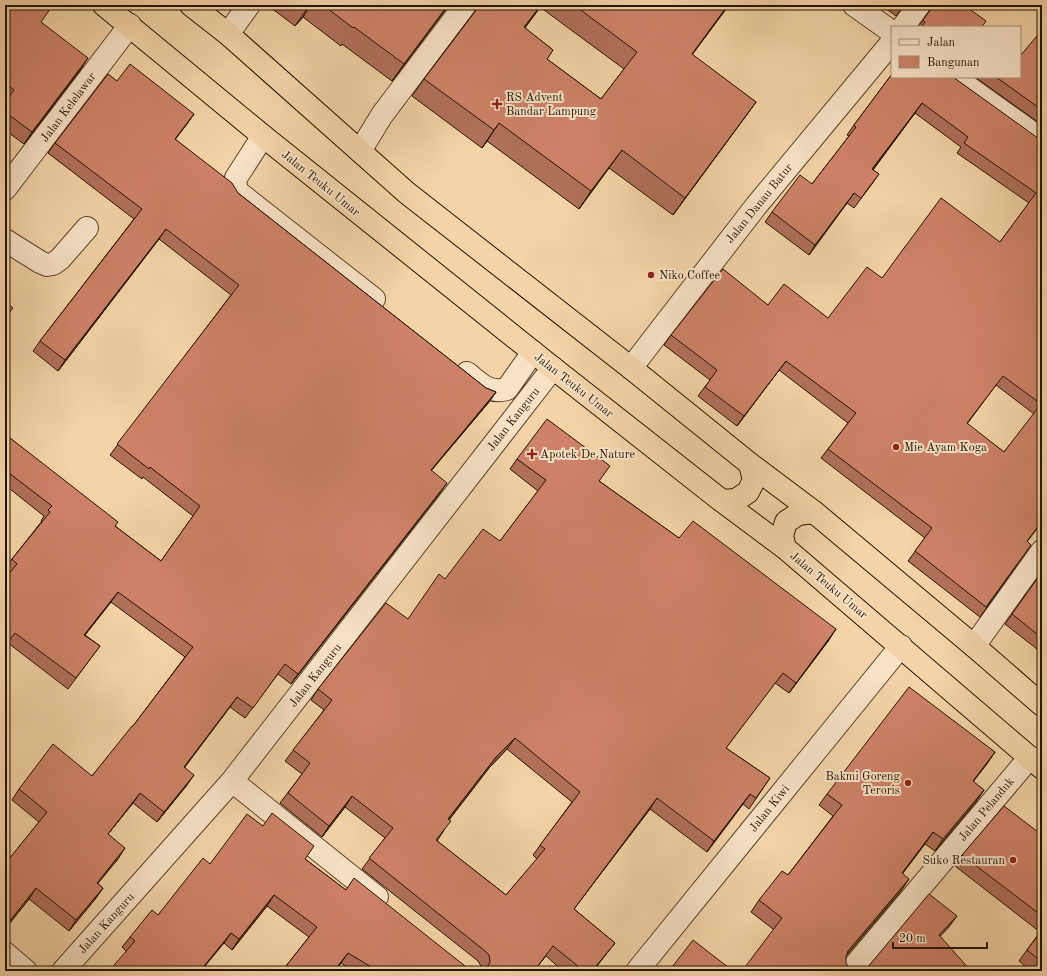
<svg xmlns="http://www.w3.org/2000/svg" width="1047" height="976" font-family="'Old Standard TT',serif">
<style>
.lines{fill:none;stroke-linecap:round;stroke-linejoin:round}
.minor-casing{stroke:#58432a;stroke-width:24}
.highway-casing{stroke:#241300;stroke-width:24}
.minor{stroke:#f7e2c6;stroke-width:22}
.highway{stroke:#f3d3a7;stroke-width:22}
.wall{fill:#b1705a;stroke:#241300;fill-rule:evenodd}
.shaded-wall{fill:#905b4a;stroke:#241300}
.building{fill:#ce8269;stroke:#241300;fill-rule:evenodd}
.poi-dot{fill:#8f2418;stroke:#f7e2c6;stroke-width:1.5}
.labels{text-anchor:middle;stroke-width:4;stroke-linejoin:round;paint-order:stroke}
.poi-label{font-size:12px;fill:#241300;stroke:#f7e2c6;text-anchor:start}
.street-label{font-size:12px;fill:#241300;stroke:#f7e2c6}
</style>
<rect width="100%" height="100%" fill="#f3d3a7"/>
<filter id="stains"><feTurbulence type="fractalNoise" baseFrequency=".005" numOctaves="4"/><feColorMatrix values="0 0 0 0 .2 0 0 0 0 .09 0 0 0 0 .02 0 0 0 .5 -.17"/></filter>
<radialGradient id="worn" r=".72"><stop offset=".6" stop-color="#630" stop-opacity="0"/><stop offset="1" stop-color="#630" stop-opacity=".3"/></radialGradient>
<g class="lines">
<g class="minor-casing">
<path id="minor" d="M 854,5 L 892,32
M 903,27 L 919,5
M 228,34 L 249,5
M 954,77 L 1042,140
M 263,136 L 236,178 C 235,184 235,187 239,193 L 374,299
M 360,151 L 382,115 L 465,5
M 5,189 L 130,25
M 5,240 L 40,262 L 47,265 L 53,264 L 60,259 L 87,228
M 631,368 L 756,206 L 892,42
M 467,373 C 480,383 488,394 507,389 L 533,352
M 974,646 L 1042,551
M 232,781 L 377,897
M 5,953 L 26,971
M 63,971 L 232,781 L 553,368
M 637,971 L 901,646
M 850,971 L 1030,757"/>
</g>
<g class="highway-casing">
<path id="highway" d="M 104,5 L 263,136 L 553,368 L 722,501 L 785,548 L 1042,768
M 191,5 L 228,34 L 407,193 L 631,368 L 750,464 L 814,512 L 974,646 L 1042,705
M 722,501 L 736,500 L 748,492 L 754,480 L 750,464
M 785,548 L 782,536 L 786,522 L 798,514 L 814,512"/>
</g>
<use href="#minor" class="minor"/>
<use href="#highway" class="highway"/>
</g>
<path class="wall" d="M 5,5 L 41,22 L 81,69 L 24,144 L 5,130 L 5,102 L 6,101 L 5,100 Z
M 271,5 L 449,5 L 392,81 L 342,44 L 341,46 L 303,17 L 295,26 L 270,7 Z
M 477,5 L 729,5 L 692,55 L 756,102 L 673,215 L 609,168 L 579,209 L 487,141 L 482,148 L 412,96 L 424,79 L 476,10 L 477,7 ZM 540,7 L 624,69 L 601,99 L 547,59 L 553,50 L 525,28 Z
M 881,5 L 904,5 L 896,16 Z
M 931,5 L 964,5 L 982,27 L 918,27 L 929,12 L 931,7 Z
M 1042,30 L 1042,125 L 975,77 L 1020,77 Z
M 892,74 L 1042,141 L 1042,522 L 1027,542 L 1031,545 L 980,617 L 908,561 L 925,538 L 821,458 L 848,423 L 779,370 L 737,426 L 698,396 L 710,380 L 664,345 L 671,335 L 768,305 L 828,318 L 882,278 L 1000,242 L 1029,203 L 957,153 L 961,147 L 915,113 L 873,170 L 879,174 L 872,184 L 854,208 L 847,203 L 809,255 L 765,222 L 772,212 L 812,184 L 849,136 L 847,135 L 854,125 ZM 996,385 L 1034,414 L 1004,452 L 967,424 Z
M 117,81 L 194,114 L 175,139 L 238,193 L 486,388 L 496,392 L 489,402 L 431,471 L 440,493 L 291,684 L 278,674 L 245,718 L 230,707 L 185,767 L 187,785 L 157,822 L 133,803 L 108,834 L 118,859 L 97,883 L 103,888 L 96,898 L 69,931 L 29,899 L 5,929 L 5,864 L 39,822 L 12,800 L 19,789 L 92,776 L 133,726 L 185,657 L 111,602 L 85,635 L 100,646 L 68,689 L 8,643 L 9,573 L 5,569 L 12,559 L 42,521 L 41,521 L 44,516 L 5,485 L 5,434 L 115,526 L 161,561 L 193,516 L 143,477 L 142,479 L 110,455 L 231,295 L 159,239 L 58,371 L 33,351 L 40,341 L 134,219 L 48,153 L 55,143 Z
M 517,459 L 599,481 L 679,538 L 829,640 L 789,693 L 775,683 L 726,748 L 770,778 L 749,809 L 743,804 L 707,852 L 650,809 L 574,909 L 615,943 L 607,953 L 593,971 L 563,971 L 546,956 L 534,971 L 482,971 L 481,966 L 478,961 L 362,869 L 385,838 L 345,807 L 322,837 L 280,803 L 302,774 L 285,761 L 324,710 L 311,700 L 318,689 L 408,619 L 445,579 L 500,541 L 538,491 L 510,469 ZM 507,749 L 572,802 L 533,855 L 537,859 L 506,895 L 437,841 L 443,832 L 449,820 L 489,768 Z
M 1042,572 L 1042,653 L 1005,624 Z
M 995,752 L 973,782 L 984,790 L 976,802 L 935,851 L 925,844 L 902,874 L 901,891 L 846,956 L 773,929 L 751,912 L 759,900 L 788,875 L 833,816 L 819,805 L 827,794 Z
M 1042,835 L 1042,971 L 1031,971 L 1019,961 L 1040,932 L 955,866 L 962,855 Z
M 305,859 L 346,890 L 472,971 L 353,971 L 341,963 L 335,971 L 282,971 L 309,937 L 267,906 L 232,950 L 224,943 L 126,951 L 122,947 L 130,937 L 158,915 L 210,864 Z"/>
<path class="shaded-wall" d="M 311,5 L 303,17 L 295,26 L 307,9 Z
M 448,5 L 449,5 L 392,81 L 404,64 Z
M 541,5 L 542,5 L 512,45 L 524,27 Z
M 728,5 L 729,5 L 679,72 L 692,54 Z
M 88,58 L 81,69 L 24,144 L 32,132 Z
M 756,102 L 743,120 L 673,215 L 685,198 Z
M 922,103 L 915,113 L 866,179 L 872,169 Z
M 194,114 L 187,124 L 168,149 L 175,139 Z
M 499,123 L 487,141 L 482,148 L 494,130 Z
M 622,150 L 609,168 L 579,209 L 591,191 Z
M 854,193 L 847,203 L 809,255 L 815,245 Z
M 166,229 L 159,239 L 58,371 L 65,360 Z
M 786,361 L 779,370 L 737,426 L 744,416 Z
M 496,392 L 489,402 L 423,480 L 431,470 Z
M 447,483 L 440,493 L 291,684 L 298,674 Z
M 118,592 L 111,602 L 77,645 L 84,635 Z
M 836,629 L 829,640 L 789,693 L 796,683 Z
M 237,697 L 230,707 L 177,777 L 184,767 Z
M 515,738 L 507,749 L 489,768 L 441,830 L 448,819 L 496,757 Z
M 995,752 L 987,764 L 964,793 L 973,781 Z
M 194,775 L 187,785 L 157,822 L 164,812 Z
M 984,790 L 976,802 L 935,851 L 943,839 Z
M 140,793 L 133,803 L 100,844 L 108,834 Z
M 750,794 L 743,804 L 707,852 L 714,841 Z
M 352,796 L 345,807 L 322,837 L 329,826 Z
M 657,798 L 650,809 L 566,919 L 574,909 Z
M 933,832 L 925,844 L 894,885 L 902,873 Z
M 125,848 L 118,859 L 90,893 L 97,883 Z
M 909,879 L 901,891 L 840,963 L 848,951 Z
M 36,888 L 29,899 L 5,929 L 5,927 Z
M 103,888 L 96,898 L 69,931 L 76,920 Z
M 274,895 L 267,906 L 232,950 L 239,939 Z
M 957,916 L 949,927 L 931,946 L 939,935 Z
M 231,933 L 224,943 L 201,971 L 200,971 Z
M 615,943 L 607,953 L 593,971 L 592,971 Z
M 348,953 L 341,963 L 335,971 L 334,971 Z"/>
<path class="building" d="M 5,5 L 53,5 L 41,22 L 88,58 L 32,132 L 5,112 L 5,102 L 14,90 L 5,83 Z
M 302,5 L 310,5 L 307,9 Z
M 323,5 L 448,5 L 404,64 L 354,27 L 353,28 Z
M 480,5 L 541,5 L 524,27 L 553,50 L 547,59 L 601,99 L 637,52 L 574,5 L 728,5 L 692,54 L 756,102 L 685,198 L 622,150 L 591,191 L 499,123 L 494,130 L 424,79 Z
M 934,5 L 964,5 L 986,21 L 982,27 L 924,27 L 922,26 L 925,22 L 923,20 Z
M 1042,30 L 1042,110 L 996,77 L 1020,77 L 1020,56 Z
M 130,64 L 194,114 L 175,139 L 232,183 L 238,193 L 486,388 L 496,392 L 431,470 L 447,483 L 298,674 L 285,664 L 253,708 L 237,697 L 184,767 L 194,775 L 164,812 L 140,793 L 108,834 L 125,848 L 97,883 L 103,888 L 76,920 L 36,888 L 5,927 L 5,864 L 47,812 L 19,789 L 53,744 L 92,776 L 132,726 L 133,726 L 193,647 L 118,592 L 84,635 L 100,646 L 76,678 L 15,633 L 5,646 L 5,578 L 17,564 L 12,559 L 50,512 L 48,510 L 52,506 L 5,470 L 5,434 L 118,522 L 115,526 L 161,561 L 200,506 L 150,467 L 149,469 L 117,444 L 239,285 L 166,229 L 65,360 L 40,341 L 142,209 L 55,143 L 108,74 L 117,81 Z
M 892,74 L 892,77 L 953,77 L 1042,141 L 1042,521 L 1027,541 L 1031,545 L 986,607 L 915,551 L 932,528 L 828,449 L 856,413 L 786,361 L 744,416 L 705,387 L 717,370 L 671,335 L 723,269 L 768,305 L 784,284 L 828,318 L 867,267 L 882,278 L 941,198 L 1000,242 L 1036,193 L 964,143 L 968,137 L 922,103 L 872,169 L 879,174 L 861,198 L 854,193 L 815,245 L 772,212 L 800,175 L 812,184 L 856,127 L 854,125 ZM 1003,376 L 1041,404 L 1004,452 L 967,423 Z
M 5,302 L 13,308 L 5,318 Z
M 547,419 L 610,466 L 599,481 L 679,538 L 693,521 L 836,629 L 796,683 L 783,673 L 726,748 L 770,778 L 756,798 L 750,794 L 714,841 L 657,798 L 574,909 L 615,943 L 592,971 L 584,971 L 553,946 L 534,971 L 483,971 L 487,968 L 490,962 L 489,955 L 485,951 L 369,858 L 393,828 L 352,796 L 329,826 L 288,793 L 310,763 L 293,750 L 332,700 L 318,689 L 386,603 L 408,619 L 439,574 L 445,579 L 483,529 L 500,541 L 546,480 L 517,459 ZM 515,738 L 580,792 L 540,845 L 545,849 L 506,895 L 436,840 L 451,821 L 448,819 L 496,757 Z
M 1042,572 L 1042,638 L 1012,614 Z
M 909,687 L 995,752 L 973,781 L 984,790 L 943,839 L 933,832 L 902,873 L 909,879 L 848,951 L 846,957 L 846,963 L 850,969 L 854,971 L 742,971 L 782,918 L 759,900 L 782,871 L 788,875 L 842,805 L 827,794 Z
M 1004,806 L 1042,835 L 1042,916 L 962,855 Z
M 272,813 L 314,846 L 305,859 L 346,890 L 354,878 L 470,970 L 472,971 L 378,971 L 348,953 L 334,971 L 285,971 L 288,968 L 286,966 L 317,927 L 274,895 L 239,939 L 231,933 L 200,971 L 109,971 L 135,941 L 130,937 L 152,910 L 158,915 L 203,858 L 210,864 L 247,814 L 263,826 Z
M 929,894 L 957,916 L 939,935 L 971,971 L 862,971 L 867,968 Z
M 1042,930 L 1042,962 L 1027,950 Z
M 693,940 L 733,971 L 669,971 Z
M 5,963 L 17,971 L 5,971 Z"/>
<g class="poi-dot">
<path d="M495 98h4v4h4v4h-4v4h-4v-4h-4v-4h4z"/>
<circle cx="651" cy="275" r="4"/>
<circle cx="896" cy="447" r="4"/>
<path d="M530 448h4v4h4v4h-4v4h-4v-4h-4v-4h4z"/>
<circle cx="908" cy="783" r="4"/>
<circle cx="1013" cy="860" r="4"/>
</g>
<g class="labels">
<g class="poi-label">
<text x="506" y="101">RS Advent<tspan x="506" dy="14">Bandar Lampung</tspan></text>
<text x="659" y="279">Niko Coffee</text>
<text x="904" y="451">Mie Ayam Koga</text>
<text x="540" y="458">Apotek De Nature</text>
<text x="900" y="780" text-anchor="end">Bakmi Goreng<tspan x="900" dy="14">Teroris</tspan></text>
<text x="1005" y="864" text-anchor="end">Suko Restauran</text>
</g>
<g class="street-label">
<text transform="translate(68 107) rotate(-53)" y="4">Jalan Kelelawar</text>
<text transform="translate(321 183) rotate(39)" y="4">Jalan Teuku Umar</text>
<text transform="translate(759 203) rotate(-51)" y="4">Jalan Danau Batur</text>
<text transform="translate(574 385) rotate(38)" y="4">Jalan Teuku Umar</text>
<text transform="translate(513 419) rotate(-52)" y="4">Jalan Kanguru</text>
<text transform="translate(829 585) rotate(40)" y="4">Jalan Teuku Umar</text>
<text transform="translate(315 675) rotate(-52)" y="4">Jalan Kanguru</text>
<text transform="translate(769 808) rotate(-51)" y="4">Jalan Kiwi</text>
<text transform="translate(986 809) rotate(-50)" y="4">Jalan Pelanduk</text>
<text transform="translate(106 923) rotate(-48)" y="4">Jalan Kanguru</text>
</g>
</g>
<rect width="1047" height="976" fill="none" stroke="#f3d3a7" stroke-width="20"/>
<rect x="6" y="6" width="1035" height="964" fill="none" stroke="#241300" stroke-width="2"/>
<rect x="10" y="10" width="1027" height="956" fill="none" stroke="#241300"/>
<rect x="891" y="26" width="130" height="52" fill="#f7e2c6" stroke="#a38f77"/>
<rect x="899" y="39" width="20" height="6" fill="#f7e2c6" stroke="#a38f77"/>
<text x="927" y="46" font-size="12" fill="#241300">Jalan</text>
<rect x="899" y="56" width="20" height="12" fill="#ce8269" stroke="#a38f77"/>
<text x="927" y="66" font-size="12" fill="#241300">Bangunan</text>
<path d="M893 942v6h94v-6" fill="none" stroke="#241300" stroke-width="2"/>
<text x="899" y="942" font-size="12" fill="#241300" stroke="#f7e2c6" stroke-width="3" paint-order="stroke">20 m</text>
<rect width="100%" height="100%" filter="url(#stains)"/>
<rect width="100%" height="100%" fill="url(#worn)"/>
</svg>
